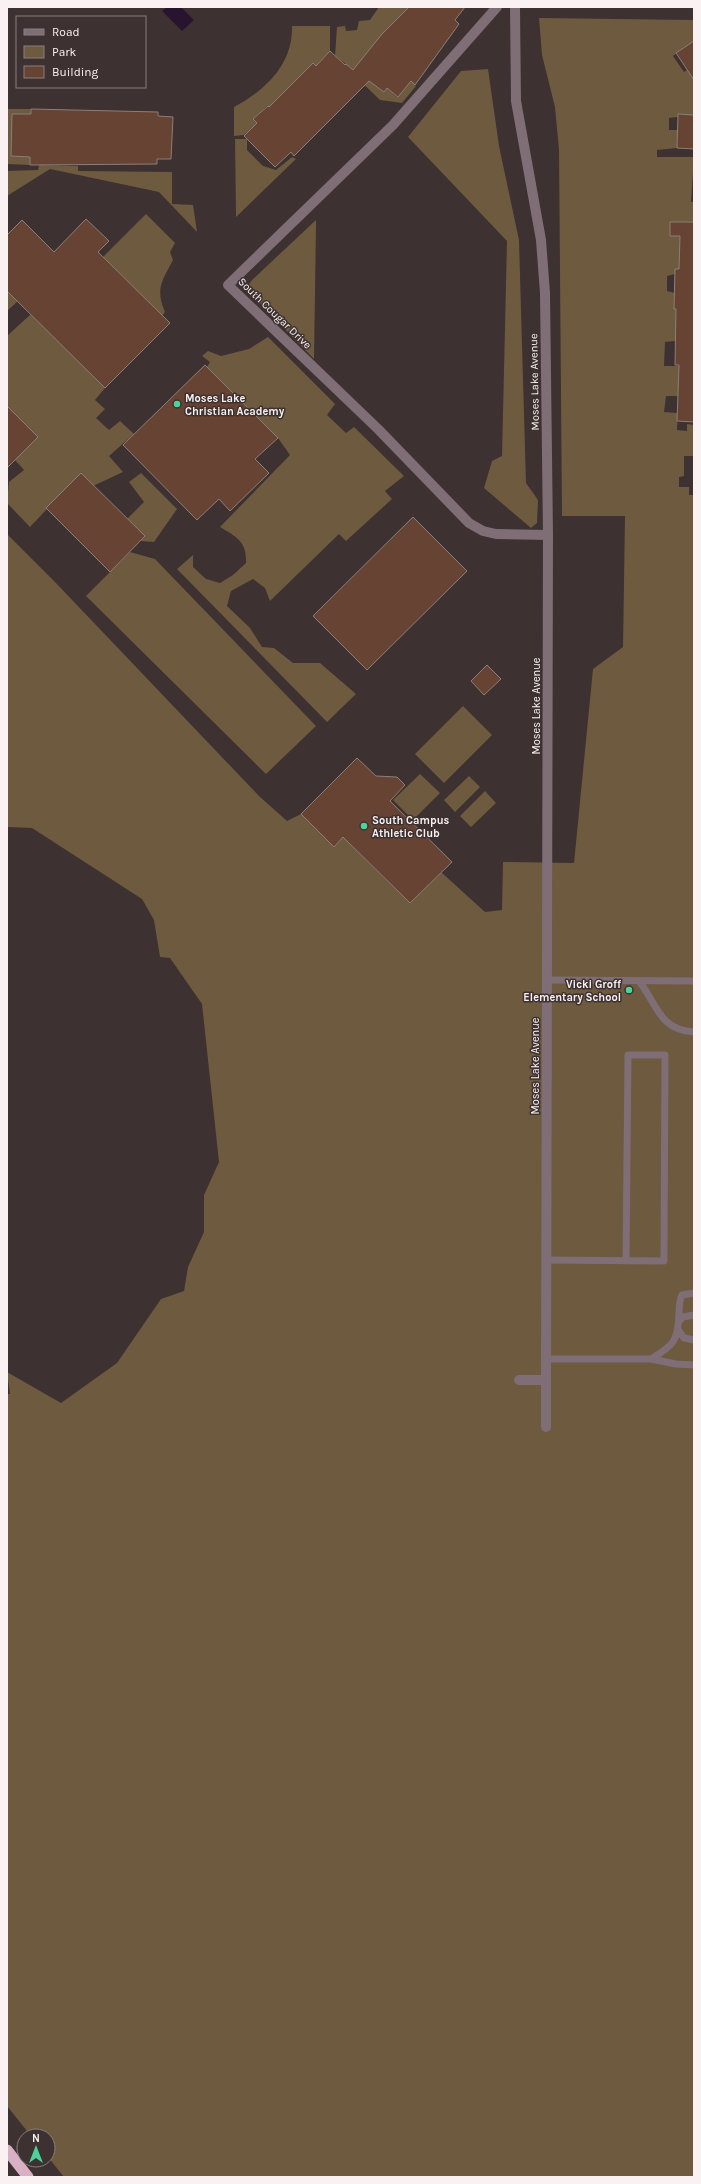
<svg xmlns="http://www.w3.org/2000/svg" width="701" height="2184" font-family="Karla,sans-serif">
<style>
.green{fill:#6d5a3f}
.water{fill:#28142e}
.building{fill:#674333;stroke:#8c7f79}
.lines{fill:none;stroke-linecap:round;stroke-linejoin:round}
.service{stroke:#7f6e76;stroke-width:7}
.minor{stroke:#7f6e76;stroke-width:10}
.trunk{stroke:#d8b2c4;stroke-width:11}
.poi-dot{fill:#4cd39a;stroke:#3d3131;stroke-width:1.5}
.labels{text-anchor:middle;stroke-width:3;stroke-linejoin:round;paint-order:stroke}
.street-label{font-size:11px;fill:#faf2f2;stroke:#3d3131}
.poi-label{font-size:11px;font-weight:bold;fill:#faf2f2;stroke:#3d3131;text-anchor:start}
</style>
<rect width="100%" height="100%" fill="#3d3131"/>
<path class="green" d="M 379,7 L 409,7 L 395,21 L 396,22 L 373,83 L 384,92 L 387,88 L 397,97 L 411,81 L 416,86 L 402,103 L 380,100 L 351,72 L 352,69 L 335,56 L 337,27 L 345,26 L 346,31 L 357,30 L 359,21 L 370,20 Z
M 539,18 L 694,20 L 694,41 L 673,56 L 684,72 L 687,70 L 694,71 L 694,115 L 669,118 L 669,130 L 678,130 L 677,148 L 657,150 L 657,157 L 694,157 L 691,202 L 694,202 L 694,222 L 670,222 L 670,236 L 680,236 L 680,252 L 694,252 L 675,274 L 667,276 L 667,291 L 675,293 L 674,309 L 694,310 L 676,333 L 675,341 L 665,342 L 664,366 L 694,366 L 678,389 L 678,396 L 666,396 L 664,412 L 678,413 L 677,430 L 687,431 L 687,424 L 694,425 L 693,456 L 684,456 L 684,476 L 679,477 L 679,487 L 689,487 L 689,495 L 694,495 L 694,2177 L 64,2177 L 48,2157 L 48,2136 L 31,2136 L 7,2106 L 7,1394 L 10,1394 L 7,1372 L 61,1403 L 117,1363 L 161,1299 L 184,1291 L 188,1267 L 204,1232 L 204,1195 L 219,1162 L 202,1004 L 170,958 L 160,957 L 154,920 L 142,899 L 32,828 L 7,827 L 7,534 L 55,582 L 259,796 L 287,821 L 301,814 L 334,847 L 343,837 L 410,903 L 441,872 L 485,912 L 502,910 L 503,862 L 574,863 L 593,669 L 623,647 L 625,516 L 562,516 L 559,150 L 555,107 L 542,55 Z
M 292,26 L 330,26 L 330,51 L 316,66 L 313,63 L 304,73 L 307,76 L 303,73 L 290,86 L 272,110 L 267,106 L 254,118 L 257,123 L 244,135 L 234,136 L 234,107 C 266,90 293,64 292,26 Z
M 488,69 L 499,146 L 519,240 L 526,483 L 538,500 L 537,523 L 531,528 L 484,488 L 492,461 L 502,456 L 507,241 L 408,137 L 461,71 Z
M 7,109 L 31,109 L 31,114 L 12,115 L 12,156 L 30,157 L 30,165 L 7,164 Z
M 235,139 L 247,139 L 247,150 L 263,166 L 276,170 L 292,157 L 296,159 L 236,217 Z
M 39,165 L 78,166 L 78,171 L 172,172 L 172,204 L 193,205 L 197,232 L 159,192 L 50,169 L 7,196 L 7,171 L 38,170 Z
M 146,214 L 175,243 L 170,252 L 173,260 C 162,281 155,289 165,312 L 162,316 L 103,257 Z
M 316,220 L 316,226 L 314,359 L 246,289 L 252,280 Z
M 7,291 L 18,301 L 7,311 Z
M 31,314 L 105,388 L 95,400 L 105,409 L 96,418 L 109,430 L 120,421 L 134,434 L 109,456 L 123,472 L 93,486 L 81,473 L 30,527 L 7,503 L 9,482 L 24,470 L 15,460 L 38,437 L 7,406 L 7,336 Z
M 268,337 L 335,404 L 327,415 L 346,433 L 354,427 L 404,476 L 385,491 L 392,499 L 346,541 L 339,534 L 270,601 L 265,588 L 253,579 L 231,591 L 227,606 L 250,628 L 262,647 L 274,648 L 293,663 L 320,663 L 356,694 L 327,722 L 177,569 L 193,555 L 193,567 L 206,579 L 220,583 L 233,575 L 246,563 C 247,542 237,537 220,527 L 290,455 L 278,438 L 207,367 L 210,362 L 202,356 L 208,351 L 221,356 L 249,349 Z
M 141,473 L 177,509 L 154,542 L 140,541 L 145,536 L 127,519 L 144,502 L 129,482 Z
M 130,552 L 155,559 L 316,726 L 266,774 L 86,596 Z
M 463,706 L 492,735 L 444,783 L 415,754 Z
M 420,774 L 440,793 L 413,820 L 393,800 Z
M 469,776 L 480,787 L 455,812 L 444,800 Z
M 485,791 L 496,803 L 471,827 L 460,816 Z"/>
<path class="water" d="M 167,7 L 181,7 L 194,20 L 182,31 L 162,11 Z"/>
<path class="building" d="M 409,7 L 465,7 L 455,20 L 459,24 L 415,85 L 411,81 L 398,97 L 387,88 L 384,92 L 369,81 L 294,156 L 291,152 L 275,167 L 244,136 L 257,123 L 253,119 L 268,106 L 269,107 L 313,63 L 316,66 L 330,51 L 345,65 L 346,64 L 353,70 L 382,34 Z
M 694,41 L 694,80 L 676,53 Z
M 31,109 L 158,112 L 158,116 L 173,117 L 171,159 L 157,159 L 157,164 L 30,165 L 30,157 L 11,156 L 12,114 L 31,114 Z
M 678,114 L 694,115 L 694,149 L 677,148 Z
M 86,219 L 109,241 L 98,252 L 170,323 L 105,388 L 7,291 L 7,235 L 22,220 L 54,252 Z
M 670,222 L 694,222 L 694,422 L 677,421 L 679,365 L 675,365 L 676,309 L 674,309 L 675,269 L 679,269 L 680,236 L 670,236 Z
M 205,365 L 278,438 L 255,459 L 269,473 L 230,511 L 219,499 L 197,520 L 123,445 Z
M 7,406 L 38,437 L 7,468 Z
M 81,473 L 145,536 L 110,572 L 46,508 Z
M 413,517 L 467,571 L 367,670 L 313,616 Z
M 487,665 L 501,679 L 484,695 L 471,681 Z
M 357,758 L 376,776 L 397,777 L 405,785 L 390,801 L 452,862 L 410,903 L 343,837 L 334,847 L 301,814 Z"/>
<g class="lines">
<path class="service" d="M 547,980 L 694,981
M 639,981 C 657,1004 659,1030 694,1032
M 546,1260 L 664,1261 L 665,1055 L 628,1055 L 626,1261
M 679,1321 L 683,1317 L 694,1315
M 679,1331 L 684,1338 L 694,1340
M 546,1359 L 651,1359 L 676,1364 L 694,1365
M 651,1359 C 674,1345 678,1341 679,1314 C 679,1307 679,1301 682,1295 L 694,1293"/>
<path class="minor" d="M 497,7 L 393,125 L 228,285 L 378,429 L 469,523 L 483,531 L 496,534 L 548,535
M 515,7 L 516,101 L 541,240 L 545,293 L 548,535 L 546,1380 L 519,1380
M 546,1380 L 546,1427"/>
<path class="trunk" d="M 7,2150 L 28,2177"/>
</g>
<g class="poi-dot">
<circle cx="177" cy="404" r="4"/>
<circle cx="364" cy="826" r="4"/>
<circle cx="629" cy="990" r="4"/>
</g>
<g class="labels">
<g class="street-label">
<text transform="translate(275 313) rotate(44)" y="4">South Cougar Drive</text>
<text transform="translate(534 382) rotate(-91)" y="4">Moses Lake Avenue</text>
<text transform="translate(536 706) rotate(-90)" y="4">Moses Lake Avenue</text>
<text transform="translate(535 1066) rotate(-90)" y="4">Moses Lake Avenue</text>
</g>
<g class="poi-label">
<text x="185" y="402">Moses Lake<tspan x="185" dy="13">Christian Academy</tspan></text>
<text x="372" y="824">South Campus<tspan x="372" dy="13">Athletic Club</tspan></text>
<text x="621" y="988" text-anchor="end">Vicki Groff<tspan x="621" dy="13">Elementary School</tspan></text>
</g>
</g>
<rect width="701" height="2184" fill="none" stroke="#faf2f2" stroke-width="16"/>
<rect x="16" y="16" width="130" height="72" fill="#3d3131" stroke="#897e7e"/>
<rect x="24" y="29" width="20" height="6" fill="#7f6e76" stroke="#897e7e"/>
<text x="52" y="36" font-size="12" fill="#faf2f2">Road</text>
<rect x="24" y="46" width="20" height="12" fill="#6d5a3f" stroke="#897e7e"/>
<text x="52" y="56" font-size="12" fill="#faf2f2">Park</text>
<rect x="24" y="66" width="20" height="12" fill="#674333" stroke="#897e7e"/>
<text x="52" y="76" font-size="12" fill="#faf2f2">Building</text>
<g transform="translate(36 2148)"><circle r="19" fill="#3d3131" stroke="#897e7e"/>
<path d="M0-3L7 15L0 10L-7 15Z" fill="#4cd39a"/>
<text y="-6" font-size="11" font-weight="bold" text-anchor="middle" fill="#faf2f2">N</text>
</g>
</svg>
